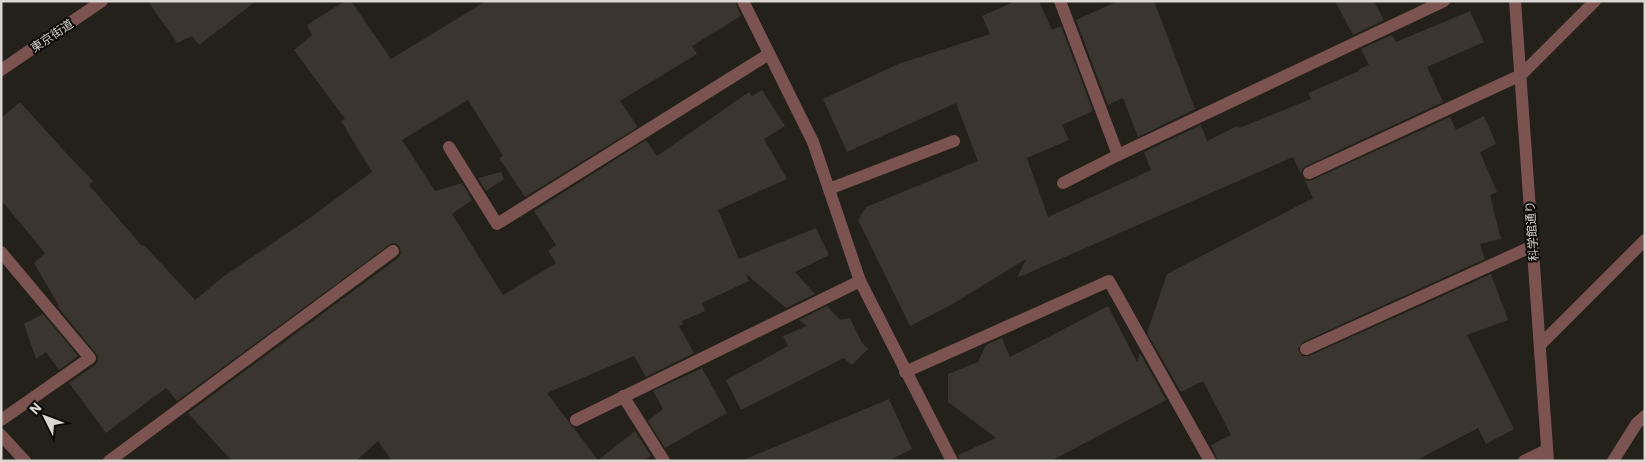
<svg xmlns="http://www.w3.org/2000/svg" width="1646" height="462" font-family="'IBM Plex Sans','Noto Sans JP',sans-serif">
<style>
.building{fill:#3a352f}
.lines{fill:none;stroke-linecap:round;stroke-linejoin:round}
.minor{stroke:#7b5350;stroke-width:12}
.labels{text-anchor:middle;stroke-width:4;stroke-linejoin:round;paint-order:stroke}
.street-label{font-size:12px;fill:#dad7d3;stroke:#0c0a07}
</style>
<rect width="100%" height="100%" fill="#24201a"/>
<path class="building" d="M 148,1 L 256,1 L 199,45 L 192,36 L 177,43 Z
M 345,1 L 351,1 L 391,59 L 486,1 L 735,1 L 741,16 L 692,46 L 697,54 L 620,101 L 638,127 L 525,197 L 499,158 L 503,156 L 468,100 L 402,140 L 435,191 L 462,183 L 472,200 L 452,214 L 503,295 L 556,263 L 548,251 L 556,245 L 534,211 L 646,140 L 657,156 L 749,92 L 752,96 L 762,90 L 785,126 L 764,139 L 787,179 L 718,210 L 739,259 L 816,228 L 829,255 L 795,272 L 815,294 L 786,308 L 746,274 L 749,281 L 702,303 L 705,311 L 682,321 L 683,324 L 679,326 L 694,353 L 646,377 L 634,356 L 547,393 L 598,460 L 635,431 L 651,456 L 642,461 L 392,461 L 378,441 L 356,461 L 232,461 L 188,413 L 398,258 L 401,254 L 400,247 L 396,243 L 392,243 L 177,401 L 166,388 L 106,433 L 69,383 L 95,365 L 98,361 L 98,356 L 57,306 L 59,306 L 34,263 L 45,253 L 1,200 L 1,118 L 20,102 L 68,155 L 93,181 L 89,185 L 142,246 L 144,245 L 195,300 L 224,276 L 307,220 L 372,172 L 341,121 L 345,119 L 294,50 L 312,35 L 307,25 Z
M 1016,1 L 1039,1 L 1052,30 L 1061,26 L 1093,111 L 1062,125 L 1069,140 L 1027,158 L 1048,217 L 1151,170 L 1144,152 L 1201,125 L 1207,141 L 1237,126 L 1239,128 L 1311,99 L 1308,93 L 1359,71 L 1359,69 L 1369,65 L 1361,49 L 1392,35 L 1396,42 L 1470,11 L 1484,42 L 1427,67 L 1443,102 L 1306,166 L 1302,169 L 1301,174 L 1293,157 L 1017,278 L 1026,259 L 951,305 L 910,326 L 858,220 L 866,207 L 978,161 L 956,103 L 847,152 L 823,99 L 898,64 L 990,34 L 982,16 Z
M 1118,1 L 1154,1 L 1195,109 L 1138,137 L 1123,98 L 1108,105 L 1076,20 Z
M 1335,1 L 1374,1 L 1384,20 L 1353,35 Z
M 1484,116 L 1496,144 L 1480,152 L 1497,192 L 1490,195 L 1501,239 L 1480,244 L 1485,259 L 1303,342 L 1298,349 L 1302,356 L 1309,356 L 1491,274 L 1508,320 L 1467,335 L 1514,429 L 1486,444 L 1478,428 L 1415,461 L 1218,461 L 1211,445 L 1231,435 L 1203,381 L 1181,392 L 1147,333 L 1167,274 L 1313,198 L 1304,179 L 1308,181 L 1312,180 L 1450,117 L 1456,130 Z
M 501,172 L 504,179 L 486,191 L 478,178 Z
M 827,306 L 840,320 L 850,318 L 862,343 L 868,349 L 852,365 L 844,358 L 741,410 L 726,380 L 788,346 L 783,336 L 807,326 L 799,320 Z
M 1108,306 L 1137,362 L 1140,353 L 1166,400 L 1051,461 L 960,461 L 958,455 L 996,438 L 948,402 L 948,374 L 978,362 L 986,345 L 1002,338 L 1010,357 Z
M 43,314 L 78,356 L 59,370 L 46,352 L 36,359 L 24,324 Z
M 702,368 L 727,413 L 665,448 L 648,421 L 663,409 L 653,391 Z
M 889,399 L 912,449 L 888,461 L 741,461 Z"/>
<g class="lines">
<path class="minor" d="M 743,1 L 813,142 L 860,281 L 952,461
M 1060,1 L 1118,155 L 1444,1
M 1515,1 L 1548,461
M 1,70 L 102,1
M 449,147 L 497,224 L 769,54
M 1309,173 L 1521,75 L 1595,1
M 1063,183 L 1118,155
M 829,189 L 954,141
M 1,252 L 90,358 L 1,420
M 1540,345 L 1645,240
M 1306,349 L 1533,246
M 905,372 L 1109,281 L 1210,461
M 623,396 L 664,461
M 576,420 L 860,281
M 1,435 L 25,461
M 109,461 L 393,251
M 1524,461 L 1547,450
M 1613,461 L 1637,423 L 1645,416"/>
</g>
<g class="labels">
<g class="street-label">
<text transform="translate(52 36) rotate(-34)" y="4">東京街道</text>
<text transform="translate(1532 231) rotate(-94)" y="4">科学館通り</text>
</g>
</g>
<rect width="1646" height="462" fill="none" stroke="#dad7d3" stroke-width="5"/>
<g transform="translate(45 417) rotate(312)" stroke="#0c0a07" stroke-width="4" paint-order="stroke">
<path d="M0-4L9 19L0 12L-9 19Z" fill="#dad7d3"/>
<text y="-8" font-size="14" font-weight="bold" text-anchor="middle" fill="#dad7d3">N</text>
</g>
</svg>
